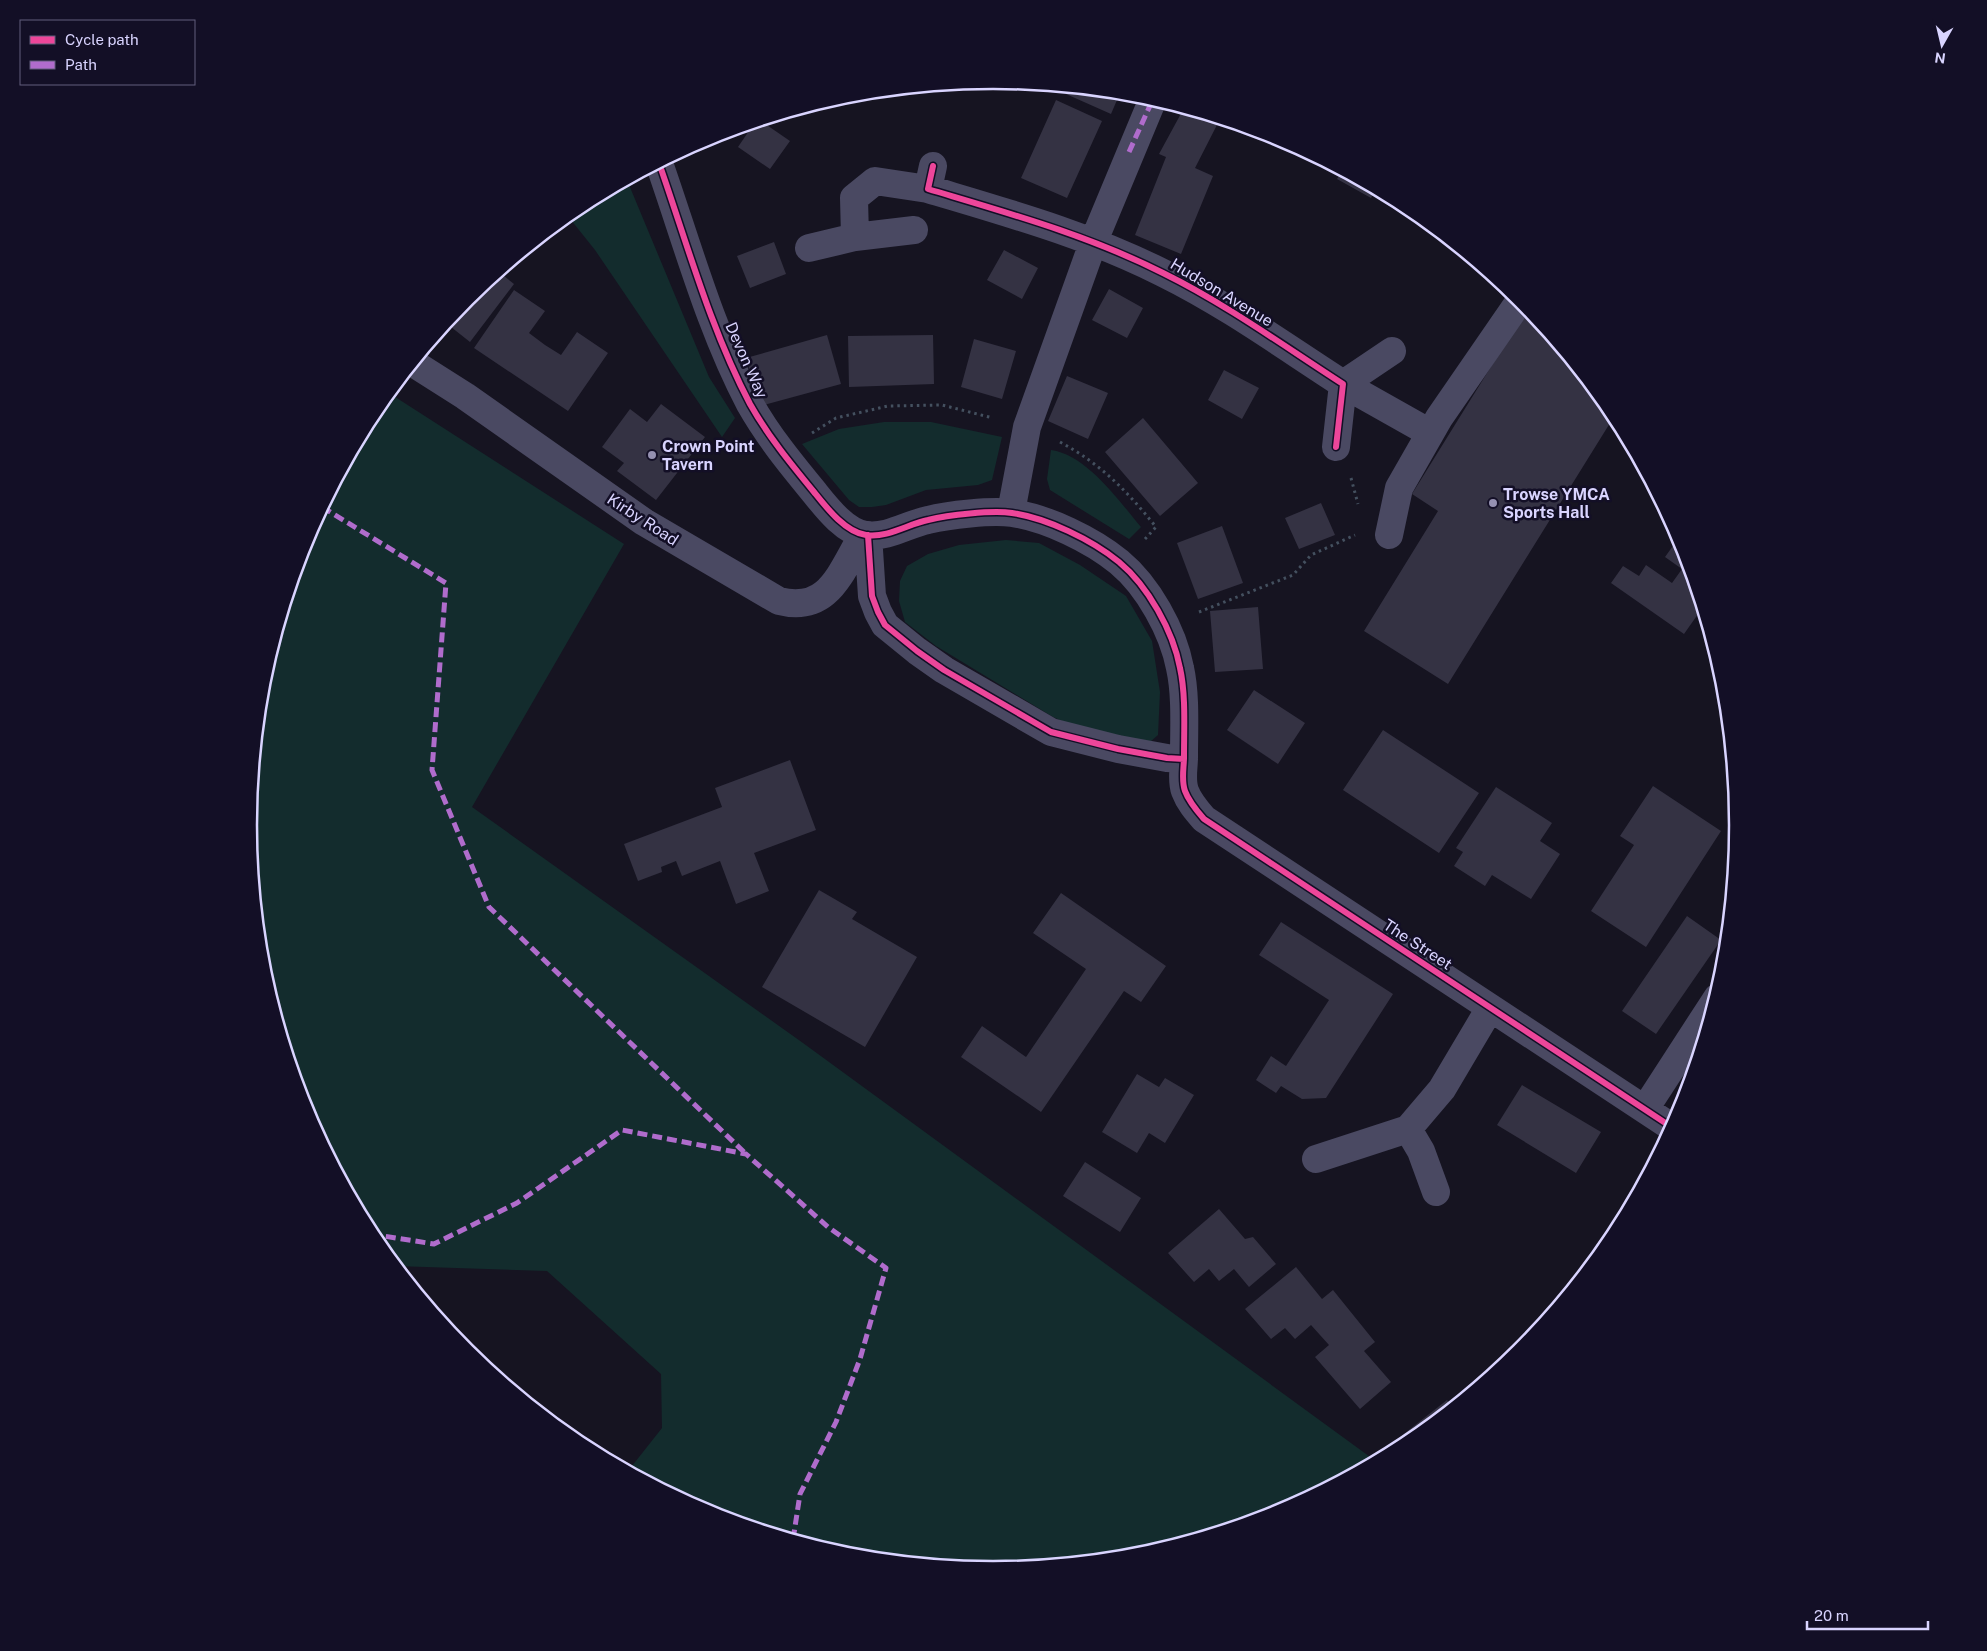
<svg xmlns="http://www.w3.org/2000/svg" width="1987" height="1651" font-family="'Public Sans',sans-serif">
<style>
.green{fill:#132c2d}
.building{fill:#343243}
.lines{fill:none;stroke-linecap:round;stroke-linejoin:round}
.path{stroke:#44505f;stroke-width:3;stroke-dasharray:2.5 4;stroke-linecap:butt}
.minor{stroke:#4a4962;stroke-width:28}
.quiet{stroke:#b06ccc;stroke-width:5;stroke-dasharray:10 5;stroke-linecap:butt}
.cycleway-casing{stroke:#130f26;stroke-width:9}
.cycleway{stroke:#ed469a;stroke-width:6}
.poi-dot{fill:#9591b1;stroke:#130f26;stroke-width:2}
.labels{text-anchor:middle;stroke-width:5;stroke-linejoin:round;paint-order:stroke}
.street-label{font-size:16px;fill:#d9d4ff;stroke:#130f26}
.poi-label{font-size:16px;font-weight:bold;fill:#d9d4ff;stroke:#130f26;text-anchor:start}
.rim{fill:none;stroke:#d9d4ff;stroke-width:2.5}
</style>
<rect width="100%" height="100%" fill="#161421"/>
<path class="green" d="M 627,180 L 709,377 L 735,418 L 722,437 L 595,250 L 567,215 L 580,205 Z
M 389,393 L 624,544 L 472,807 L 803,1043 L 1377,1462 L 1279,1514 L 1139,1557 L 994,1571 L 848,1557 L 708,1514 L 628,1471 L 662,1428 L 661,1374 L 547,1271 L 395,1266 L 373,1239 L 305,1111 L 262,971 L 248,825 L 262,680 L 305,540 L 374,411 Z
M 884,422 L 931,422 L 1002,437 L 992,480 L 978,485 L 926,490 L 886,505 L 872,507 L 859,507 L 849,500 L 802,444 L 839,429 Z
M 1051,450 C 1087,455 1119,501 1141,527 L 1129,539 L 1050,490 L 1047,479 Z
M 1006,540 L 1039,543 L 1080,565 L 1126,596 L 1152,641 L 1160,692 L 1158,735 L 1150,742 L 1071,725 L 1053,717 L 936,646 L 905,622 L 899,601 L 900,581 L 907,566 L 928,554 L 959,545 Z"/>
<path class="building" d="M 1068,87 L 1120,93 L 1111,114 L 1066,94 Z
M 1056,100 L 1102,121 L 1067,198 L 1021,178 Z
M 1184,108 L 1220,119 L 1195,168 L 1213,176 L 1181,254 L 1135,235 L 1166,157 L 1159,154 Z
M 761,121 L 790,141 L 770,169 L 738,147 L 755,122 Z
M 1342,171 L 1376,189 L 1371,198 L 1337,179 Z
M 774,242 L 786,274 L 750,288 L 737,256 Z
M 1004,250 L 1038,268 L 1022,299 L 987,280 Z
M 499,272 L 514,284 L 470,342 L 446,323 L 467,298 Z
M 1109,289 L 1143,308 L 1127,338 L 1092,320 Z
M 514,290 L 545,311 L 529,333 L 545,345 L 561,355 L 577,332 L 608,353 L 568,411 L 474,348 Z
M 1528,307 L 1615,415 L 1448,684 L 1364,631 L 1438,511 L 1412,494 Z
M 827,335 L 841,384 L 760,406 L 746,358 Z
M 933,335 L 934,384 L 849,387 L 848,336 Z
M 974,339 L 1016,351 L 1002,399 L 961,387 Z
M 1224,370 L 1259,388 L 1242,419 L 1208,400 Z
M 1067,376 L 1108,393 L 1088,439 L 1048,421 Z
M 661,404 L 705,437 L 656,500 L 617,471 L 624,463 L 602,447 L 630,409 L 647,422 Z
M 1143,418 L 1198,483 L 1160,516 L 1105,452 Z
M 1321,503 L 1335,535 L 1299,549 L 1285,518 Z
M 1222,526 L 1243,583 L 1198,599 L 1177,543 Z
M 1680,536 L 1703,607 L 1684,634 L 1611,583 L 1623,566 L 1639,576 L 1646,565 L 1672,583 L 1682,569 L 1665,557 Z
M 1258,607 L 1263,669 L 1215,672 L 1210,611 Z
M 1254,690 L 1305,723 L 1278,764 L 1227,730 Z
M 1383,730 L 1479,793 L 1439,853 L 1343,790 Z
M 790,760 L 816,830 L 754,853 L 769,891 L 736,904 L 720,861 L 682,876 L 676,861 L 661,867 L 662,872 L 638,881 L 624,844 L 722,807 L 715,788 Z
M 1653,786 L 1721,831 L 1646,947 L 1591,911 L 1634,845 L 1620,836 Z
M 1496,787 L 1552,823 L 1540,841 L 1560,854 L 1531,899 L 1492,875 L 1485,886 L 1454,866 L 1463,852 L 1456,848 Z
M 819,890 L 857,912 L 852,919 L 917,957 L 865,1047 L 762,987 Z
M 1061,893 L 1166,966 L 1141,1002 L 1124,991 L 1041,1112 L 961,1057 L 982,1026 L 1026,1057 L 1086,969 L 1033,933 Z
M 1687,916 L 1721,940 L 1656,1034 L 1622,1011 Z
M 1281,922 L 1393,994 L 1326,1098 L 1302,1099 L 1281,1086 L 1276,1093 L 1256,1080 L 1271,1056 L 1286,1066 L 1329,1000 L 1259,955 Z
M 1137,1074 L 1159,1087 L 1165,1078 L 1194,1095 L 1165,1143 L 1149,1133 L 1137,1153 L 1102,1132 Z
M 1522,1085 L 1601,1132 L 1576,1173 L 1497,1125 Z
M 1085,1162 L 1141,1198 L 1120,1232 L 1063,1196 Z
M 1219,1209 L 1245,1239 L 1253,1237 L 1276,1264 L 1249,1287 L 1234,1269 L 1219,1281 L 1209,1269 L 1194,1282 L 1168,1253 Z
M 1296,1267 L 1322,1299 L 1333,1290 L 1375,1342 L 1364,1351 L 1391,1382 L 1360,1409 L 1315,1357 L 1329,1345 L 1311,1325 L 1295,1339 L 1285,1328 L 1271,1339 L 1245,1309 Z
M 1463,1397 L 1408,1445 L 1400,1437 L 1447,1400 L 1452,1406 Z"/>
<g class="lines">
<path class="path" d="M 812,433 L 836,418 L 888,406 L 942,405 L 993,418
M 1060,442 C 1101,464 1127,491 1156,527 L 1145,539
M 1351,478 L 1358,504
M 1199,612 L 1293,575 L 1311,555 L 1355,535"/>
<path class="minor" d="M 659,163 C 687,243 710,328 750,404 C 768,436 791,464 814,492 C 826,507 845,532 866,535 C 888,538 908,524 928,520 C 948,515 992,510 1012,513 C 1047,518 1092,540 1119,562 C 1148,586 1173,631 1180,668 C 1186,695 1184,728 1184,757 C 1184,768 1181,780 1185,791 C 1189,802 1197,811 1204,819 L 1673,1128
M 933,166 L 928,189 C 1008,213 1088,235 1163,273 C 1226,304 1284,346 1343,384 L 1336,447
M 855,237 L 914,230
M 809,248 L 855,237 L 854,198 L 875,181 L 928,189
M 1392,351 L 1343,384 L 1430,433
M 413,363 L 465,396 L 644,522 L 779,601 C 830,614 841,570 863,535
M 1011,512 L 1027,427 L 1093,243 L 1153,99
M 868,535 L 872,596 L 878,612 L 885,625 L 917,651 L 944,670 L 1051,732 L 1118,749 L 1167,758 L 1184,759
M 1389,535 L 1399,488 L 1439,418 L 1521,299
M 1645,1109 L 1717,998
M 1408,1129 L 1421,1151 L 1436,1192
M 1316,1159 L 1408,1129 L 1442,1089 L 1490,1008"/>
<path class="quiet" d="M 1129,152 L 1153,99
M 322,507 L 446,583 L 432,770 L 489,907 L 746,1154
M 371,1234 L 434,1244 L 517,1203 L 622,1130 L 746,1154 L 828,1227 L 886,1268 L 860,1359 L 836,1422 L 800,1494 L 793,1540"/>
<g class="cycleway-casing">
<path id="cycleway" d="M 659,163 C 687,243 710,328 750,404 C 768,436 791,464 814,492 C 826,507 845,532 866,535 C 888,538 908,524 928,520 C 948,515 992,510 1012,513 C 1047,518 1092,540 1119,562 C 1148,586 1173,631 1180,668 C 1186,695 1184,728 1184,757 C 1184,768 1181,780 1185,791 C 1189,802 1197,811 1204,819 L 1673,1128
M 933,166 L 928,189 C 1008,213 1088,235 1163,273 C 1226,304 1284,346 1343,384 L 1336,447
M 868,535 L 872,596 L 878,612 L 885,625 L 917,651 L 944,670 L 1051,732 L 1118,749 L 1167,758 L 1184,759"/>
</g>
<use href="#cycleway" class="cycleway"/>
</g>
<g class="poi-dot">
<circle cx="652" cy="455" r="5"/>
<circle cx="1493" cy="503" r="5"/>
</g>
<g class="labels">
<g class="street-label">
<text transform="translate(1222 292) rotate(31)" y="6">Hudson Avenue</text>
<text transform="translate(747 360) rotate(66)" y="6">Devon Way</text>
<text transform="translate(643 519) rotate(33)" y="6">Kirby Road</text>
<text transform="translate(1418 944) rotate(33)" y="6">The Street</text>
</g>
<g class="poi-label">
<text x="662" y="452">Crown Point<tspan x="662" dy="18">Tavern</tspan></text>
<text x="1503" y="500">Trowse YMCA<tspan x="1503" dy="18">Sports Hall</tspan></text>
</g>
</g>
<path d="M0 0H1987V1651H0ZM257 825a736 736 0 1 1 1472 0a736 736 0 1 1-1472 0Z" fill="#130f26" fill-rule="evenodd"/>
<path class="rim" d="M257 825a736 736 0 1 1 1472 0a736 736 0 1 1-1472 0Z"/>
<rect x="20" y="20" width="175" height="65" fill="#130f26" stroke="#625e7d"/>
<rect x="30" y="36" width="25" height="8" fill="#ed469a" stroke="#625e7d"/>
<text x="65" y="45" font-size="15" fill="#d9d4ff">Cycle path</text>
<rect x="30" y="61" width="25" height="8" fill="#b06ccc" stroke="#625e7d"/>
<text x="65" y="70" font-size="15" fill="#d9d4ff">Path</text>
<g transform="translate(1942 45) rotate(188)" stroke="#130f26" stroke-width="4" paint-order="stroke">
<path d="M0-4L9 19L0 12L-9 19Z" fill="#d9d4ff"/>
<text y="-8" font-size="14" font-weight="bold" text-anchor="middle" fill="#d9d4ff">N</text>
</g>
<path d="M1807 1621v8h121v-8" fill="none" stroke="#d9d4ff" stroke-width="2.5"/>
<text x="1814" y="1621" font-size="15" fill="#d9d4ff" stroke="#130f26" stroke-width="4" paint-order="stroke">20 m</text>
</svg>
